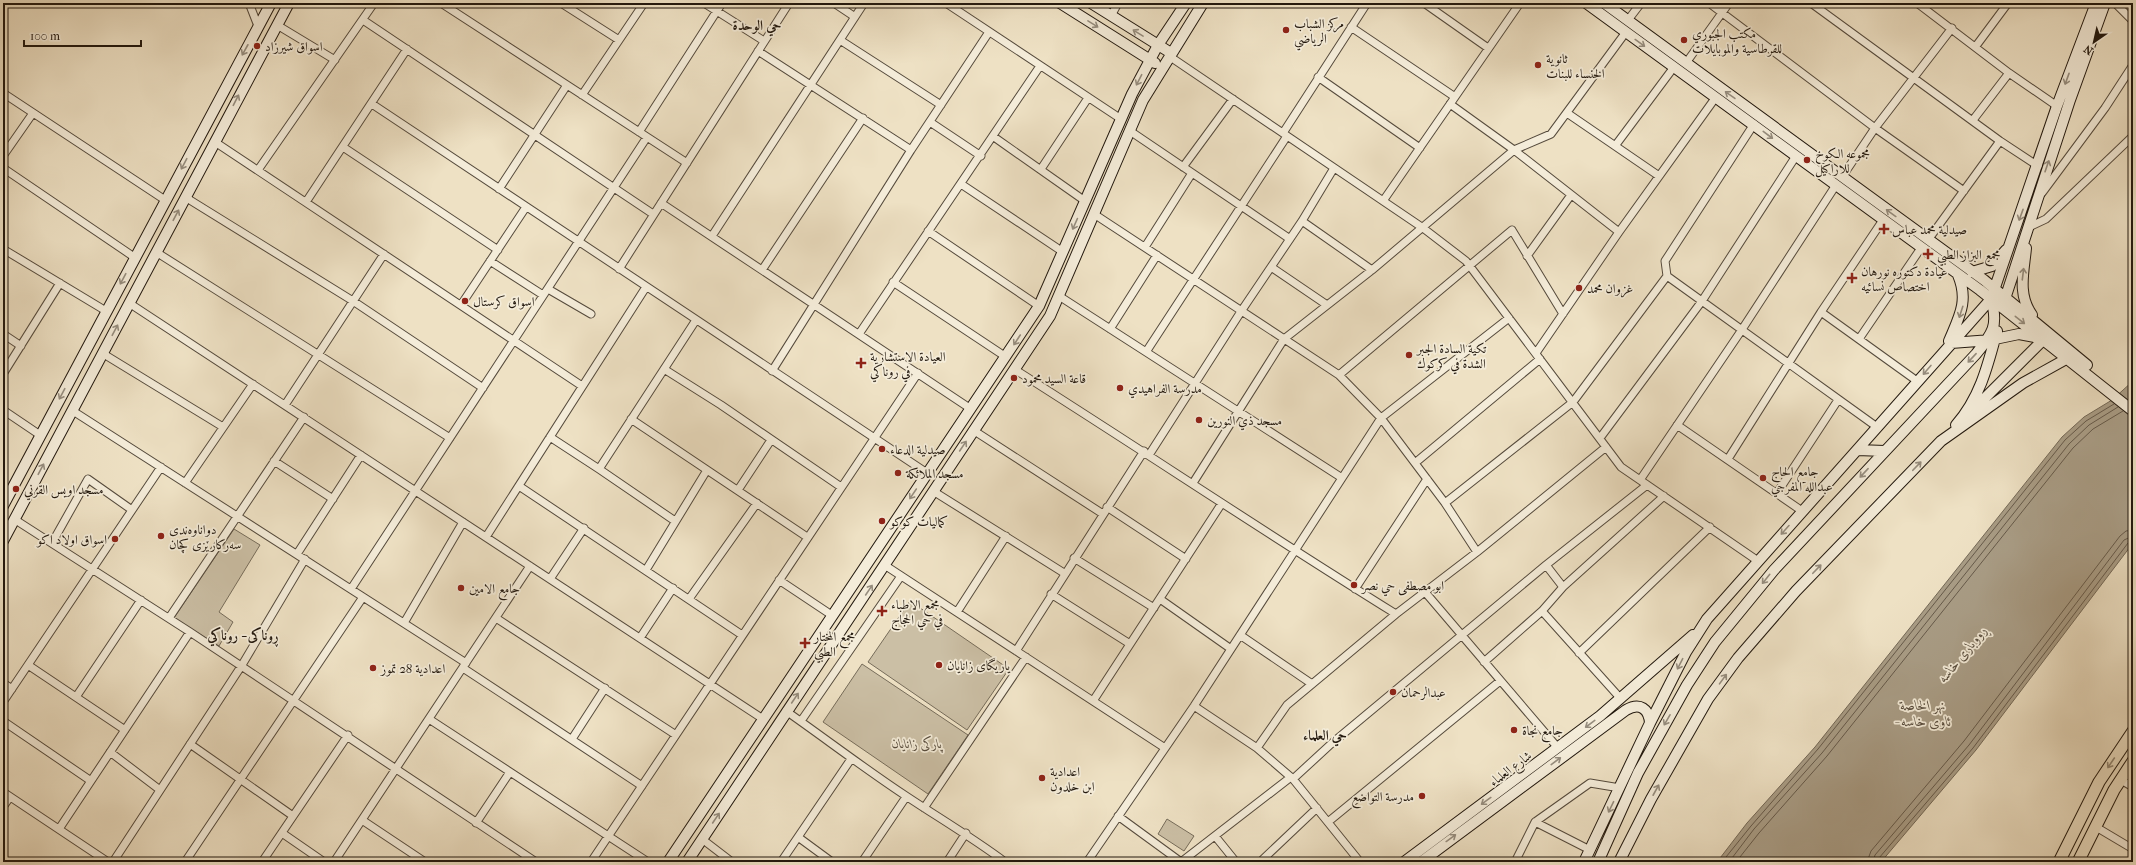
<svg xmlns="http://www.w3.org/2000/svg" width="2136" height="865" font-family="'IM FELL French Canon',Amiri,serif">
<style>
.green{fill:#cbbfa5;stroke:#766c5a}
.water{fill:#a99d86;stroke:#736856}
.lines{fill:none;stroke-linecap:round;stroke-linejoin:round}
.shore{stroke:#665a4a;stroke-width:1}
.street-casing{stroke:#554a3c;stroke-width:9}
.secondary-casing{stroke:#22180e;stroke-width:12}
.primary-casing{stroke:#22180e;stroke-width:13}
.street{stroke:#f4ecd9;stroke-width:7}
.secondary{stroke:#f4ecd9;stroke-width:10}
.primary{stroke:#eee1c4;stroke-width:11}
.oneway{stroke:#968d7e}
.oneway2{stroke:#928772}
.poi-dot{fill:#8f2418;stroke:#f4ecd9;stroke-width:1.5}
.labels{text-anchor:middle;stroke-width:3.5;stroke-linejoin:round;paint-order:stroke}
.poi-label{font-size:13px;fill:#22180e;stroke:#f4ecd9;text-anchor:start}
.park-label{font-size:13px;font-style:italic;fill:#554a3b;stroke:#f4ecd9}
.street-label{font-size:13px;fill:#22180e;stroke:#f4ecd9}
.neighbourhood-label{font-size:14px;font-weight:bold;fill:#22180e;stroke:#f4ecd9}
.water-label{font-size:14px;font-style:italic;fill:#584d3e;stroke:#f4ecd9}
</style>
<rect width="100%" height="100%" fill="#eee1c4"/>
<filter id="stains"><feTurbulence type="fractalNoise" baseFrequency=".005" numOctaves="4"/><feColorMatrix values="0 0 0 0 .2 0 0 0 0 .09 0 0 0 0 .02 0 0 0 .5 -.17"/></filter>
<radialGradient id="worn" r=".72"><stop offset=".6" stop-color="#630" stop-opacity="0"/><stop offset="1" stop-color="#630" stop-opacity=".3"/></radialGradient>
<path class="green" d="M 234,529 L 260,545 L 219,612 L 233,622 L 219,646 L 174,618 Z
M 910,601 L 1009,669 L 967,730 L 868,662 Z
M 862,664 L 968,735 L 928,794 L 823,722 Z
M 1167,819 L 1194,836 L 1184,851 L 1158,834 Z"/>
<path class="water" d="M 2133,381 L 2133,543 L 1976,750 L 1881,862 L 1717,862 L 1747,823 L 1815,747 L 2062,437 L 2084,417 L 2112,400 Z"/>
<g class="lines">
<path class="shore" d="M 1722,862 L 1751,826 L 1818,749 L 2065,440 L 2086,421 L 2114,404
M 1729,862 L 1754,829 L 1822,753 L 2069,444 L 2089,425 L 2118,407
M 1736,862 L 1759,833 L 1827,756 L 2073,448 L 2093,429 L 2123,411
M 1867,862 L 1871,851 L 1964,741 L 2120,536 L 2126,531 L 2133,530
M 1873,862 L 1875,855 L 1969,745 L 2124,540 L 2133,536
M 1878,862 L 1879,858 L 1973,748 L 2128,543 L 2133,541"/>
<g class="street-casing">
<path id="street" d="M 249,3 L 258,26
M 441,3 L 687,163
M 561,3 L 619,40
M 704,3 L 764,41
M 834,3 L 855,17
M 946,3 L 1121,119
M 1424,3 L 1488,48
M 1709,3 L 1875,128 L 1964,191
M 1811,3 L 2000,141 L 2038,166
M 1917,3 L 2009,73 L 2057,106
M 2115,3 L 2133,21
M 1111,16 L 1118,3
M 363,20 L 653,214
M 1628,20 L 1641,3
M 277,25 L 335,60
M 1351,27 L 1455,97
M 840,40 L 941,105
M 1976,46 L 2008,3
M 758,51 L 911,150
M 1169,56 L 1423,228 L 1466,261 L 1621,467 L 1758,561
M 1686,63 L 1729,3
M 1318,77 L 1420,148
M 3,93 L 165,200
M 582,95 L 644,3
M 372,104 L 927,473
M 1450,104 L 1514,150 L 1619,232
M 1567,113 L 1659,176
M 1973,120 L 2009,73
M 930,122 L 981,156
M 1130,131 L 1290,239
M 639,132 L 722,3
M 1283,133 L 1367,3
M 994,137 L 1085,201
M 215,142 L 582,386
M 1615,146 L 1674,67
M 343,147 L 498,250
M 3,156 L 33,113
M 1183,167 L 1233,99
M 3,168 L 134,257
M 1041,169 L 1088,98
M 258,170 L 374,3
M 1842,177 L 1875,128 L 1952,28
M 961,184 L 1063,252
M 499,189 L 567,85
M 2042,193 L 2105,108 L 2133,65
M 185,197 L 353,301 L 483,388
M 1383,201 L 1520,3
M 306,202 L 407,49
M 661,203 L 971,409
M 1094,214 L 1339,375 L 1381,418 L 1445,503 L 1477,552
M 1302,221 L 1372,270
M 2029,227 L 2046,219 L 2133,136
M 928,231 L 1039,306
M 712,236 L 864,3
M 1928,240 L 2000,141
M 1145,247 L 1192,173
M 3,249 L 106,311
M 156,252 L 450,438
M 1527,256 L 1571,195
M 490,261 L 543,295
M 1271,267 L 1327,305
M 619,269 L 789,3
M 762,270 L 863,118
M 1667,276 L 1877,427
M 893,282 L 1006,357
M 548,289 L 591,314
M 1059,296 L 1342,478
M 129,303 L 763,719
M 461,305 L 526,207
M 1821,312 L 1917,381
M 1110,329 L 1157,255
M 3,334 L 21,346
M 859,334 L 1040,66
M 1859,339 L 1921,248
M 1146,352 L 1287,136
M 102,353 L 223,427
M 1536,353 L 1619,232 L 1716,97
M 664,369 L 721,405 L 841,487
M 1014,369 C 1142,450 1267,534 1396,614
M 772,371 L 911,150 L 989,32
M 3,374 L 60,283
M 1339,375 L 1512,230 L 1563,314
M 285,405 L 384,254
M 3,410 L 40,435
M 73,411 L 466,663
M 631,419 L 807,537
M 1677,425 L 1802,511
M 973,430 L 1103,514
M 550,437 L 599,469 L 675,521
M 1600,438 L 1702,301 L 1796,156
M 1149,455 L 1242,310 L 1302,221 L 1334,168
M 1728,459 L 1821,312 L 1883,220
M 274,461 L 333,499
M 1415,463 L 1540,359
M 599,469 L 696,320
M 1640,480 L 1741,331 L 1836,185
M 185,483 L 253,384
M 1193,483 L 1284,339 L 1372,270 L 1514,150 L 1551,134 L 1626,32
M 519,486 L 742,635
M 738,490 L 771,440
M 933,491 L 1064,573
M 1777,493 L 1838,400
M 1445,503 L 1573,402 L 1667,276 L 1665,261 L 1754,124
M 1107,507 L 1186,559
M 14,519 L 190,632 L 536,862
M 486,537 L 646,287
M 52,543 L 88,479 L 132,510
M 297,554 L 361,455
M 1074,558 L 1154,608
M 1546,565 L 1563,587
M 886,566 L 1165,748
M 646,570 L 707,470
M 550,579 L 584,528
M 779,580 L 833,616
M 351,589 L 647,137
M 1355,589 L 1427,479
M 1425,592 L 1558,748
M 1051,594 L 1130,644
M 689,599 L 757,503
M 1160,599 L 1231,649
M 1542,611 L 1621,699
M 957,612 L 1006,536
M 169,618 L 304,417
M 496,618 L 676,735
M 404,623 L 463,522
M 1240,635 L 1312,684
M 640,638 L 673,588
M 1016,651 L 1144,451
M 1579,653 L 1710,527
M 1484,662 L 1542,611 L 1563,587 L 1664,496
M 28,665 L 125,730
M 463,668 L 642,786
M 3,683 L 12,689
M 76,697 L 141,600
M 1093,701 L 1222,503
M 3,702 L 161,467
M 1194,706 L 1257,748 L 1293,779 L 1360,862
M 786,711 C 826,739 865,769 906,796 C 939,818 973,838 1005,862
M 429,719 L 648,862
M 3,721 L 91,781
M 801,721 L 901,576
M 572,739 L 605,688
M 190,744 L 293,816
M 1257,748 L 1287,705 L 1396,614 L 1477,552 L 1606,447
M 110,752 L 160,790
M 1293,779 L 1331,744 L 1546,565 L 1647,485
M 2121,780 L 2133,787
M 3,792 L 108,862
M 3,807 L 10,797
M 924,808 L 1026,657
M 1118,816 L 1181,862
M 362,820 L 425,862
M 1328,822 L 1500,681
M 1535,822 L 1590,850
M 476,823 L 510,772
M 2096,827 L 2133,849
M 59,829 L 190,632
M 282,833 L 324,862
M 1215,836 L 1236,862
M 798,837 L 832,862
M 702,839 L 732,862
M 113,862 L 242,665 L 305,559
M 185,862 L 363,597
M 262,862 L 348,735
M 334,862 L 530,566
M 591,862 L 918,373
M 781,862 L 851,759
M 862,862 L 906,797
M 947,862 L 966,833
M 1087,862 L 1194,706 L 1381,418 L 1509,318
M 1181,862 L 1291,777
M 1260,862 L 1317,808
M 1515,862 L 1535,822 L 1590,783 L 1620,788"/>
</g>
<g class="secondary-casing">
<path id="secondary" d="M 1060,3 L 1155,63
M 1091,3 L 1171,53
M 1586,3 L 1980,290 L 2133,411
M 1604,3 L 1984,280 L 2087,365
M 2026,248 C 2024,271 2017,294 2032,315
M 1972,272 L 1992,266 L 2006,250
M 2004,302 L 2070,100 L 2105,3
M 1949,341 C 1959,317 1969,301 1958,275
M 1951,343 L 1991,340
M 1971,412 L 2044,339 L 2019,334 L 1995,339
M 1956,425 C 1980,398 1988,365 1997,331
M 1857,450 L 1885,451
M 3,506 L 271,3
M 3,541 L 289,3
M 668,862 L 1039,306 L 1132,94 L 1158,45 L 1186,3
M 687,862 L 1050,316 L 1143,100 L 1203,3
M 1404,862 L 1600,716 L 1693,635
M 1421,862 L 1626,710 C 1640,702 1649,709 1650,723
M 1584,862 L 1650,723 L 1686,652 L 1707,619 L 1991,299 L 2057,106 L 2096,3
M 1598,862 L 1638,773 L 1687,685 L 1715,642 L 1774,570 L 1976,354 C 1992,334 1999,326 1991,299
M 1619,862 L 1651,799 L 1708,699 L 1738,658 L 1796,591 L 1941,441 L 2023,383 L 2068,358"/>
</g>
<g class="primary-casing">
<path id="primary" d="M 2059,862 L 2099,782 L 2133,731
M 2078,862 L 2114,790 L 2133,761"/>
</g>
<use href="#street" class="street"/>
<use href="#secondary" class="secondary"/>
<use href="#primary" class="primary"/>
</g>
<defs><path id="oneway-shaft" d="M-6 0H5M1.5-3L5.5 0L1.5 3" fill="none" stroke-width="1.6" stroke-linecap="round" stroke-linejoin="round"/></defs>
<g class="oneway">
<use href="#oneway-shaft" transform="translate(1093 24) rotate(32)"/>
<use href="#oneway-shaft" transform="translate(1138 33) rotate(-148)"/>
<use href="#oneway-shaft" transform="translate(1640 43) rotate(36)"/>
<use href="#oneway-shaft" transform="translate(245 50) rotate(119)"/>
<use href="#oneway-shaft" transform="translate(2067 79) rotate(110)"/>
<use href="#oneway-shaft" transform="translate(1139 80) rotate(117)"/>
<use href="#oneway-shaft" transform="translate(1730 95) rotate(-145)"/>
<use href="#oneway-shaft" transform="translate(236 100) rotate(-63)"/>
<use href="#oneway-shaft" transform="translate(1768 135) rotate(37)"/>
<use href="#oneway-shaft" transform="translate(184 164) rotate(118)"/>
<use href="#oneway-shaft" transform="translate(2047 166) rotate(-71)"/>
<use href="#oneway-shaft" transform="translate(1891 213) rotate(-144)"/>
<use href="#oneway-shaft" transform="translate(176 215) rotate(-62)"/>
<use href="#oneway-shaft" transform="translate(2021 215) rotate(110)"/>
<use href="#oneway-shaft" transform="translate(1075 224) rotate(114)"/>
<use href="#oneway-shaft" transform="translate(2023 274) rotate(-83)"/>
<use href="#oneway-shaft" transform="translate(123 279) rotate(118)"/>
<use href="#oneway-shaft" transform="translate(1961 312) rotate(108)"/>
<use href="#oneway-shaft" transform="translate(2020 320) rotate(38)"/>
<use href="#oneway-shaft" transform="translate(115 330) rotate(-62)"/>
<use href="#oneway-shaft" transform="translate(1017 340) rotate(123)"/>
<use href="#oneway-shaft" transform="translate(1972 358) rotate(133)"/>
<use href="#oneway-shaft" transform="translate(1927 370) rotate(131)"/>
<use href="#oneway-shaft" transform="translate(62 394) rotate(118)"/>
<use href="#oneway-shaft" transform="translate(963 446) rotate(-56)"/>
<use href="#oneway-shaft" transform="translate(1917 466) rotate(-46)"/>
<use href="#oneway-shaft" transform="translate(41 469) rotate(-62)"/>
<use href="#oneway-shaft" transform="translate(1864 473) rotate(133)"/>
<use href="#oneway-shaft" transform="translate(913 494) rotate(124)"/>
<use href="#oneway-shaft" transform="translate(1785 530) rotate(132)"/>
<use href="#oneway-shaft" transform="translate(1817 569) rotate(-46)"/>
<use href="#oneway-shaft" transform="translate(1766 579) rotate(129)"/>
<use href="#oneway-shaft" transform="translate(869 590) rotate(-56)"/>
<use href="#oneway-shaft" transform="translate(1680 664) rotate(117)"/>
<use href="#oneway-shaft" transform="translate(1723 679) rotate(-54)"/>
<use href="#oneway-shaft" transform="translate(795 698) rotate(-56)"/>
<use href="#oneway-shaft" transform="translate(1667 720) rotate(120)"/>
<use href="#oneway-shaft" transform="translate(1590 724) rotate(143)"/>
<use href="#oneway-shaft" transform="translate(1556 761) rotate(-37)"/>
<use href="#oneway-shaft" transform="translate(1656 790) rotate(-61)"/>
<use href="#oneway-shaft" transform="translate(1486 801) rotate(144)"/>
<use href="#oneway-shaft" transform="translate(1611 807) rotate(116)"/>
<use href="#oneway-shaft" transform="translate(716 818) rotate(-56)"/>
<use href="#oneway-shaft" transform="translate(1451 838) rotate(-36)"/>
</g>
<use class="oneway2" href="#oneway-shaft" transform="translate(2111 763) rotate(124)"/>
<g class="poi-dot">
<circle cx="1286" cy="30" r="4"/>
<circle cx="1684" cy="40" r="4"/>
<circle cx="257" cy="46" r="4"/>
<circle cx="1538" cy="65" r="4"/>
<circle cx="1807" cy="160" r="4"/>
<path d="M1882 223h4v4h4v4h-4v4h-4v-4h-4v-4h4z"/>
<path d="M1926 248h4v4h4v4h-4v4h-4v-4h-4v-4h4z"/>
<path d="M1850 272h4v4h4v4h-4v4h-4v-4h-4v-4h4z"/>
<circle cx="1579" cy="288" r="4"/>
<circle cx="465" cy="301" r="4"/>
<circle cx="1409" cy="355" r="4"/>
<path d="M859 357h4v4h4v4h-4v4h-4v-4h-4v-4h4z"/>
<circle cx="1014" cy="378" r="4"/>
<circle cx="1120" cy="388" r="4"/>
<circle cx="1199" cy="420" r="4"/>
<circle cx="882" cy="449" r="4"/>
<circle cx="898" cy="473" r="4"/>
<circle cx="1763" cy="478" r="4"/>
<circle cx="16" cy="489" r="4"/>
<circle cx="882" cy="521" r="4"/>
<circle cx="161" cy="536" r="4"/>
<circle cx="115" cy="539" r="4"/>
<circle cx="1354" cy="585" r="4"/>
<circle cx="461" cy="588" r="4"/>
<path d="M880 605h4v4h4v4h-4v4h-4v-4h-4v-4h4z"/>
<path d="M803 637h4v4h4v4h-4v4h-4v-4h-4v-4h4z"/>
<circle cx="939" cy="665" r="4"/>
<circle cx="373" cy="668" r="4"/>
<circle cx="1393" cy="692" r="4"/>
<circle cx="1514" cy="730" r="4"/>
<circle cx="1042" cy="778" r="4"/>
<circle cx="1422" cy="796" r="4"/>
</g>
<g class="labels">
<g class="poi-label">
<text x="1294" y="28">مركز الشباب<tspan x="1294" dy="15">الرياضي</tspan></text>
<text x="1692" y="38">مكتب الجبوري<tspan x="1692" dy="15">للقرطاسية والموبايلات</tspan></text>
<text x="265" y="51">اسواق شيرزاد</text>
<text x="1546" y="63">ثانوية<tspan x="1546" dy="15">الخنساء للبنات</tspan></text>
<text x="1815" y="158">مجموعه الكوخ<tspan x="1815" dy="15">للاراكيل</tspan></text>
<text x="1892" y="234">صيدلية محمد عباس</text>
<text x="1937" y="259">مجمع البزاز الطبي</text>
<text x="1861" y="276">عيادة دكتوره نورهان<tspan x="1861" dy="15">اختصاص نسائيه</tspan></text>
<text x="1587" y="293">غزوان محمد</text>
<text x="473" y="306">اسواق كرستال</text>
<text x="1417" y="353">تكية السادة الجبر<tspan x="1417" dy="15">الشدة في كركوك</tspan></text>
<text x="870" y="361">العيادة الاستشارية<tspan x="870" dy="15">في روناكي</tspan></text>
<text x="1022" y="383">قاعة السيد محمود</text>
<text x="1128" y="393">مدرسة الفراهيدي</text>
<text x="1207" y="425">مسجد ذي النورين</text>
<text x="890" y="454">صيدلية الدعاء</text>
<text x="1771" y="476">جامع الحاج<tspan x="1771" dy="15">عبدالله المفرجي</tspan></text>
<text x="906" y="478">مسجد الملائكة</text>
<text x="24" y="494">مسجد اويس القرني</text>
<text x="890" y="526">كماليات كوكو</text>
<text x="169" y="534">دواناوەندى<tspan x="169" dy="15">سەركارێزى كچان</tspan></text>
<text x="107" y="544" text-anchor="end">اسواق اولاد اكو</text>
<text x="1362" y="590">ابو مصطفى حي نصر</text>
<text x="469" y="593">جامع الامين</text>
<text x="891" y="609">مجمع الاطباء<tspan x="891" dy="15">في حي الحجاج</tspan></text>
<text x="814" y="641">مجمع المختار<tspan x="814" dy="15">الطبي</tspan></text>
<text x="947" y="670">یاریگای زانایان</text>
<text x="381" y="673">اعدادية 28 تموز</text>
<text x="1401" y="697">عبدالرحمان</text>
<text x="1522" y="735">جامع نجاة</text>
<text x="1050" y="776">اعدادية<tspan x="1050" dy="15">ابن خلدون</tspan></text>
<text x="1414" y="801" text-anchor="end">مدرسة التواضع</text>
</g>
<g class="park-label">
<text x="917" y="748">پارکی زانایان</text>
</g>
<g class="street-label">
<text transform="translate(1510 768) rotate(-37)" y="5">شارع العلماء</text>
</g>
<g class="neighbourhood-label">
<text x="757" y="30">حي الوحدة</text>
<text x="243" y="640">ڕوناکی - روناكي</text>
<text x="1325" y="740">حي العلماء</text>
</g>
<g class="water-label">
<text transform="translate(1962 654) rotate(-51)" y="5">ڕووباری خاسە</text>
<text x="1923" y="710">نهر الخاصة<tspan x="1923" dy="16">- ئاوی خاسە</tspan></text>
</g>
</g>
<rect width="2136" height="865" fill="none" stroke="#eee1c4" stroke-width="16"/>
<rect x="4" y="4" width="2128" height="857" fill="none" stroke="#22180e" stroke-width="2"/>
<rect x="8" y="8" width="2120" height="849" fill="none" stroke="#22180e"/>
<g transform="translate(2094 42) rotate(214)" stroke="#f4ecd9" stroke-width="3" paint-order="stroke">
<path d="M0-3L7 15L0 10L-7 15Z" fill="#22180e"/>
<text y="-6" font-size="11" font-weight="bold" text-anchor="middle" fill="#22180e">N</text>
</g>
<path d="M24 40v6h117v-6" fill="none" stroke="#22180e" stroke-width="2"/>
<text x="30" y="40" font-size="12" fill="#22180e" stroke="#f4ecd9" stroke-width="3" paint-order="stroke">100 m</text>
<rect width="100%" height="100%" filter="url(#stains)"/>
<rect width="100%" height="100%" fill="url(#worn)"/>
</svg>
